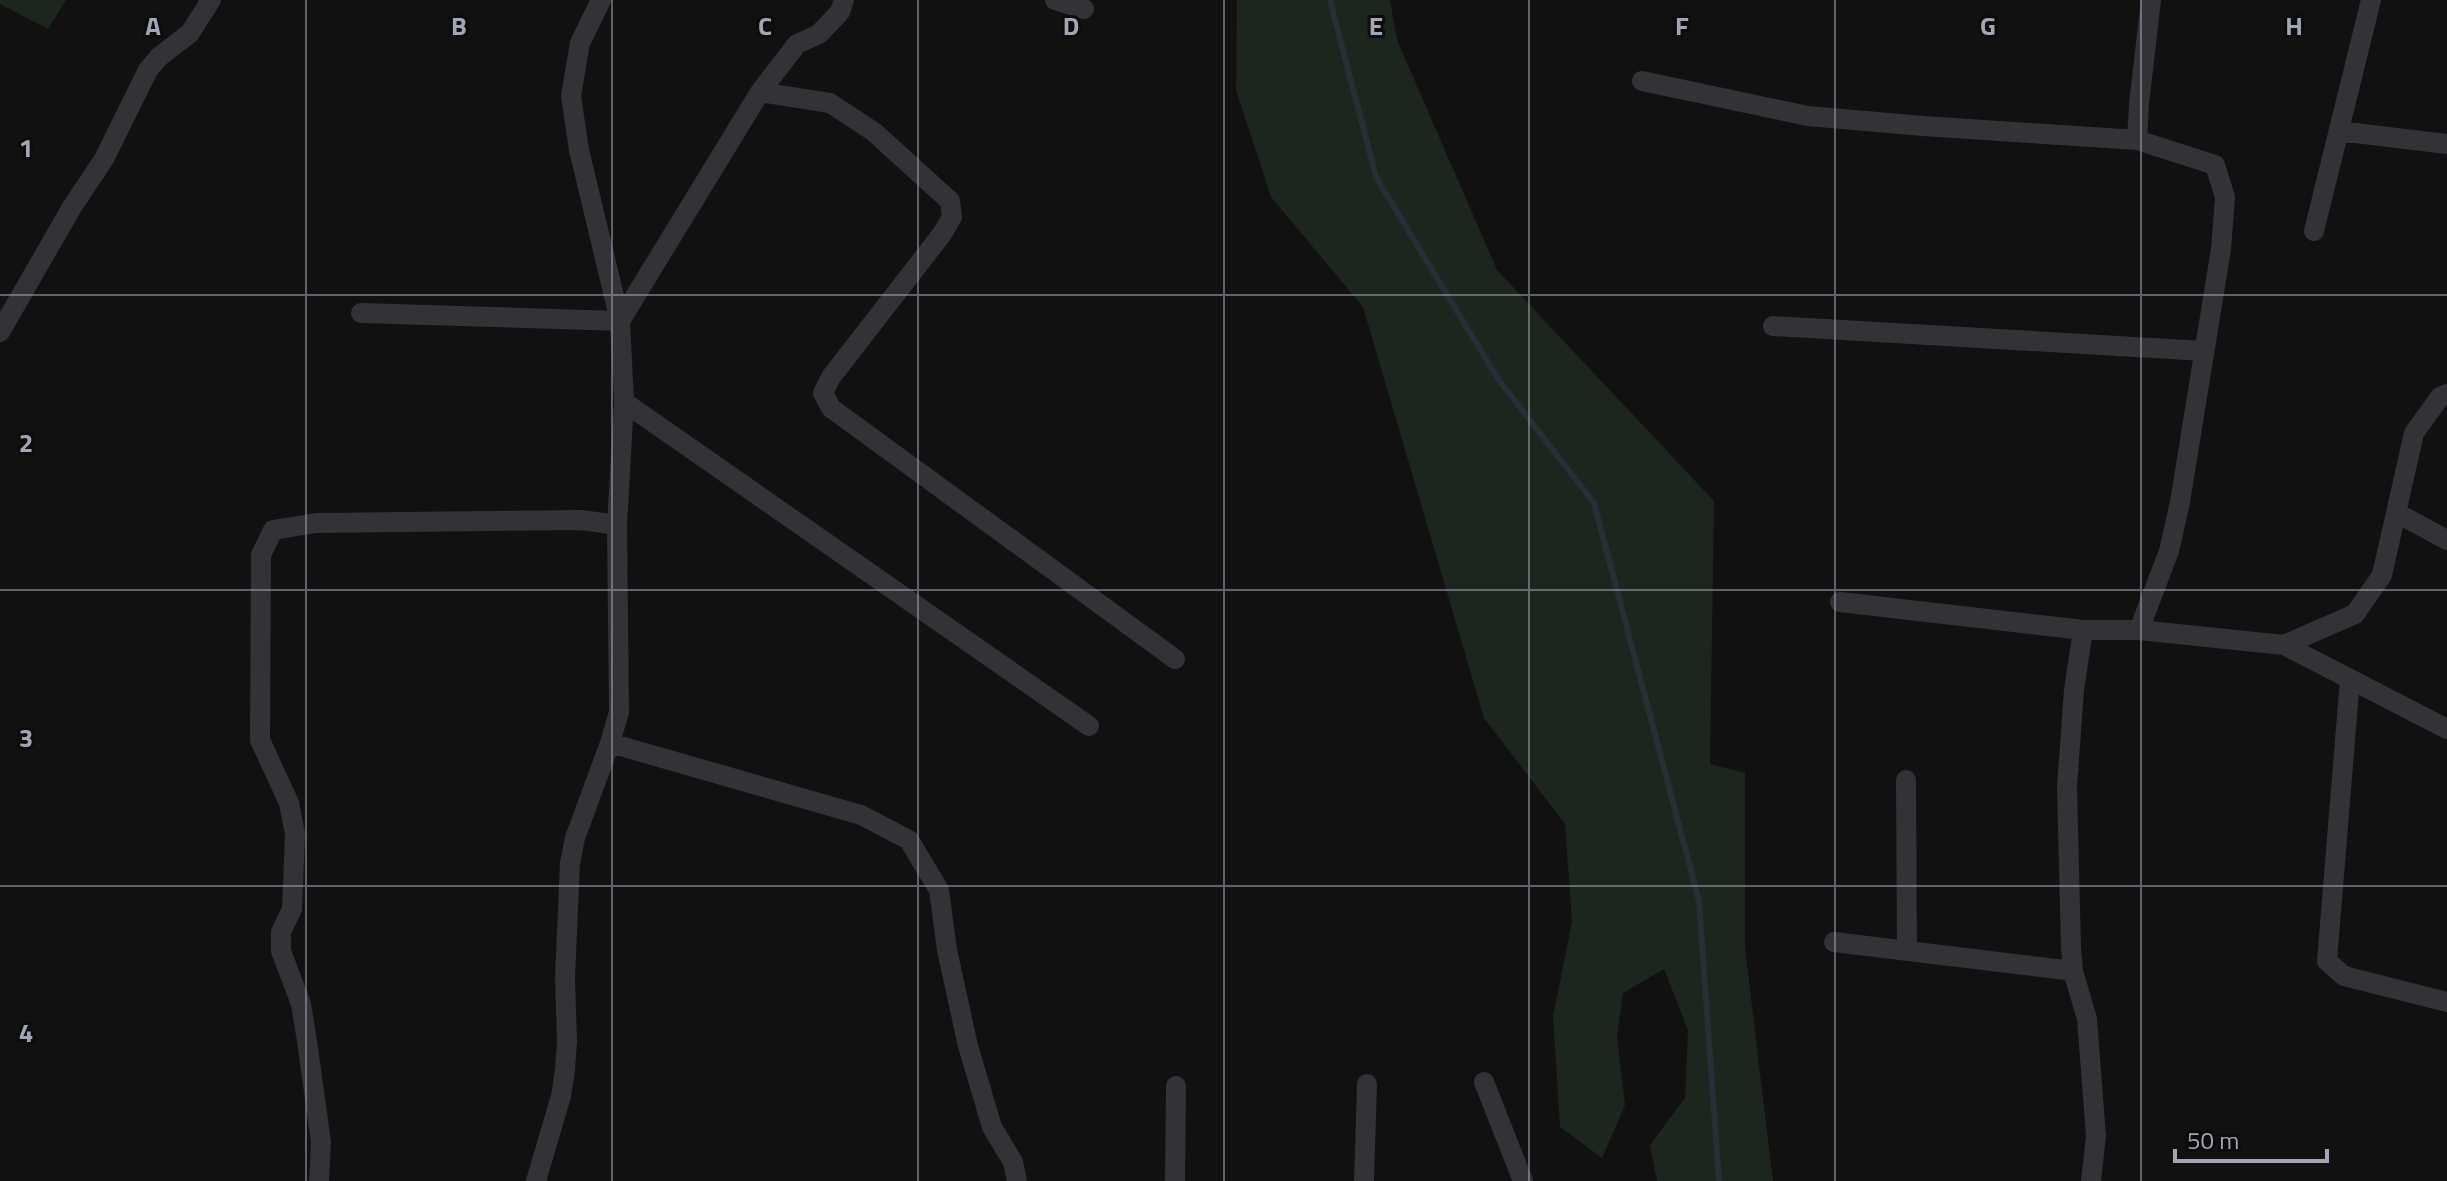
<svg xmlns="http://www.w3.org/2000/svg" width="2447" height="1181" font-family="'Titillium Web',sans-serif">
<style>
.green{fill:#1d251f}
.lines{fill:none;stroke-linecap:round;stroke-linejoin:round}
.stream{stroke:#272e36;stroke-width:6}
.minor{stroke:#323237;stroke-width:20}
.grid{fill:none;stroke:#a2a5b4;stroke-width:2;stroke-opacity:0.55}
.grid-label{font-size:26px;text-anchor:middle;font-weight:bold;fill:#a2a5b4;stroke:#0c0c0d;stroke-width:6;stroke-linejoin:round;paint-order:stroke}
</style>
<rect width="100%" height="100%" fill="#111112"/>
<path class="green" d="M 0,0 L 66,0 L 48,29 L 0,4 Z
M 1237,0 L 1390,0 L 1397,40 L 1497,270 L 1714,501 L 1710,764 L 1745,773 L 1745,948 L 1773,1181 L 1657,1181 L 1650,1145 L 1685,1098 L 1688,1030 L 1664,969 L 1623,993 L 1617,1037 L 1625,1105 L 1602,1158 L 1560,1127 L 1553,1016 L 1572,922 L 1565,824 L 1484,718 L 1363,307 L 1271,197 L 1236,90 Z"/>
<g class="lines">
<path class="stream" d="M 1330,0 L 1376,177 L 1498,379 L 1594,503 L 1699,901 L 1719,1181"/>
<path class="minor" d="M 601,0 L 580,43 L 571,96 L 579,150 L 620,321 L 624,402 L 617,525
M 1055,0 L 1084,9
M 1642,81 L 1808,116 L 1923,126 L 2137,140 L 2215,165 L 2225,197 L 2221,249 L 2180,502 L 2169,551 L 2139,630 L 2083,630 L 2074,690 L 2067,787 L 2071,948 L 2073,971 L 2087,1019 L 2096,1136 L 2091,1181
M 760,92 L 830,103 L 874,132 L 950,201 L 952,217 L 942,234 L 831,377 L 823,393 L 831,408 L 1175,659
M 2339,131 L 2447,144
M 2137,140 L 2139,104 L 2151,0
M 2314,231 L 2371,0
M 361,313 L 620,321 L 760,92 L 797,44 L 819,34 L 840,12 L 844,0
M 1773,326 L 2204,351
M 0,332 L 72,207 L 104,159 L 148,70 L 159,57 L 190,33 L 211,0
M 624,402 L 1089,726
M 2397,513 L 2447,540
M 1840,602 L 2083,630
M 2139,630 L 2284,645 L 2355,614 L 2382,575 L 2414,433 L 2440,397 L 2447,394
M 2284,645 L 2447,729
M 2350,679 L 2327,961 L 2344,976 L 2447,1002
M 610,743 L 861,815 L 909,840 L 939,890 L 947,950 L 968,1046 L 992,1127 L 1013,1162 L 1017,1181
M 1906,780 L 1907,951
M 1834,942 L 2073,971
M 1484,1082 L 1523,1181
M 319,1181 L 321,1142 L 307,1041 L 301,1004 L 281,951 L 281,932 L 292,909 L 295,834 L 289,803 L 260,740 L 261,555 L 273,530 L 316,523 L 581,520 L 617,525 L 619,712 L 610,743 L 575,838 L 570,863 L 565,978 L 567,1041 L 565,1070 L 561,1096 L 536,1181
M 1175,1181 L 1176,1086
M 1364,1181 L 1367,1084"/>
</g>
<path class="grid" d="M 306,0 L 306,1181M 612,0 L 612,1181M 918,0 L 918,1181M 1224,0 L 1224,1181M 1529,0 L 1529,1181M 1835,0 L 1835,1181M 2141,0 L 2141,1181M 0,295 L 2447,295M 0,590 L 2447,590M 0,886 L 2447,886"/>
<g class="grid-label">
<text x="153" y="35">A</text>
<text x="459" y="35">B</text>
<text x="765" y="35">C</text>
<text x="1071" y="35">D</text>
<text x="1376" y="35">E</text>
<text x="1682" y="35">F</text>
<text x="1988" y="35">G</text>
<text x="2294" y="35">H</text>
<text x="26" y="157">1</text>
<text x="26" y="452">2</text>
<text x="26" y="747">3</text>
<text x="26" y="1042">4</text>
</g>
<path d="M2175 1149v12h152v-12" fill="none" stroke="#a2a5b4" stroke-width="4"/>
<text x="2187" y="1149" font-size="24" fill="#a2a5b4" stroke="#0c0c0d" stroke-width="6" paint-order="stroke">50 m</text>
</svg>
